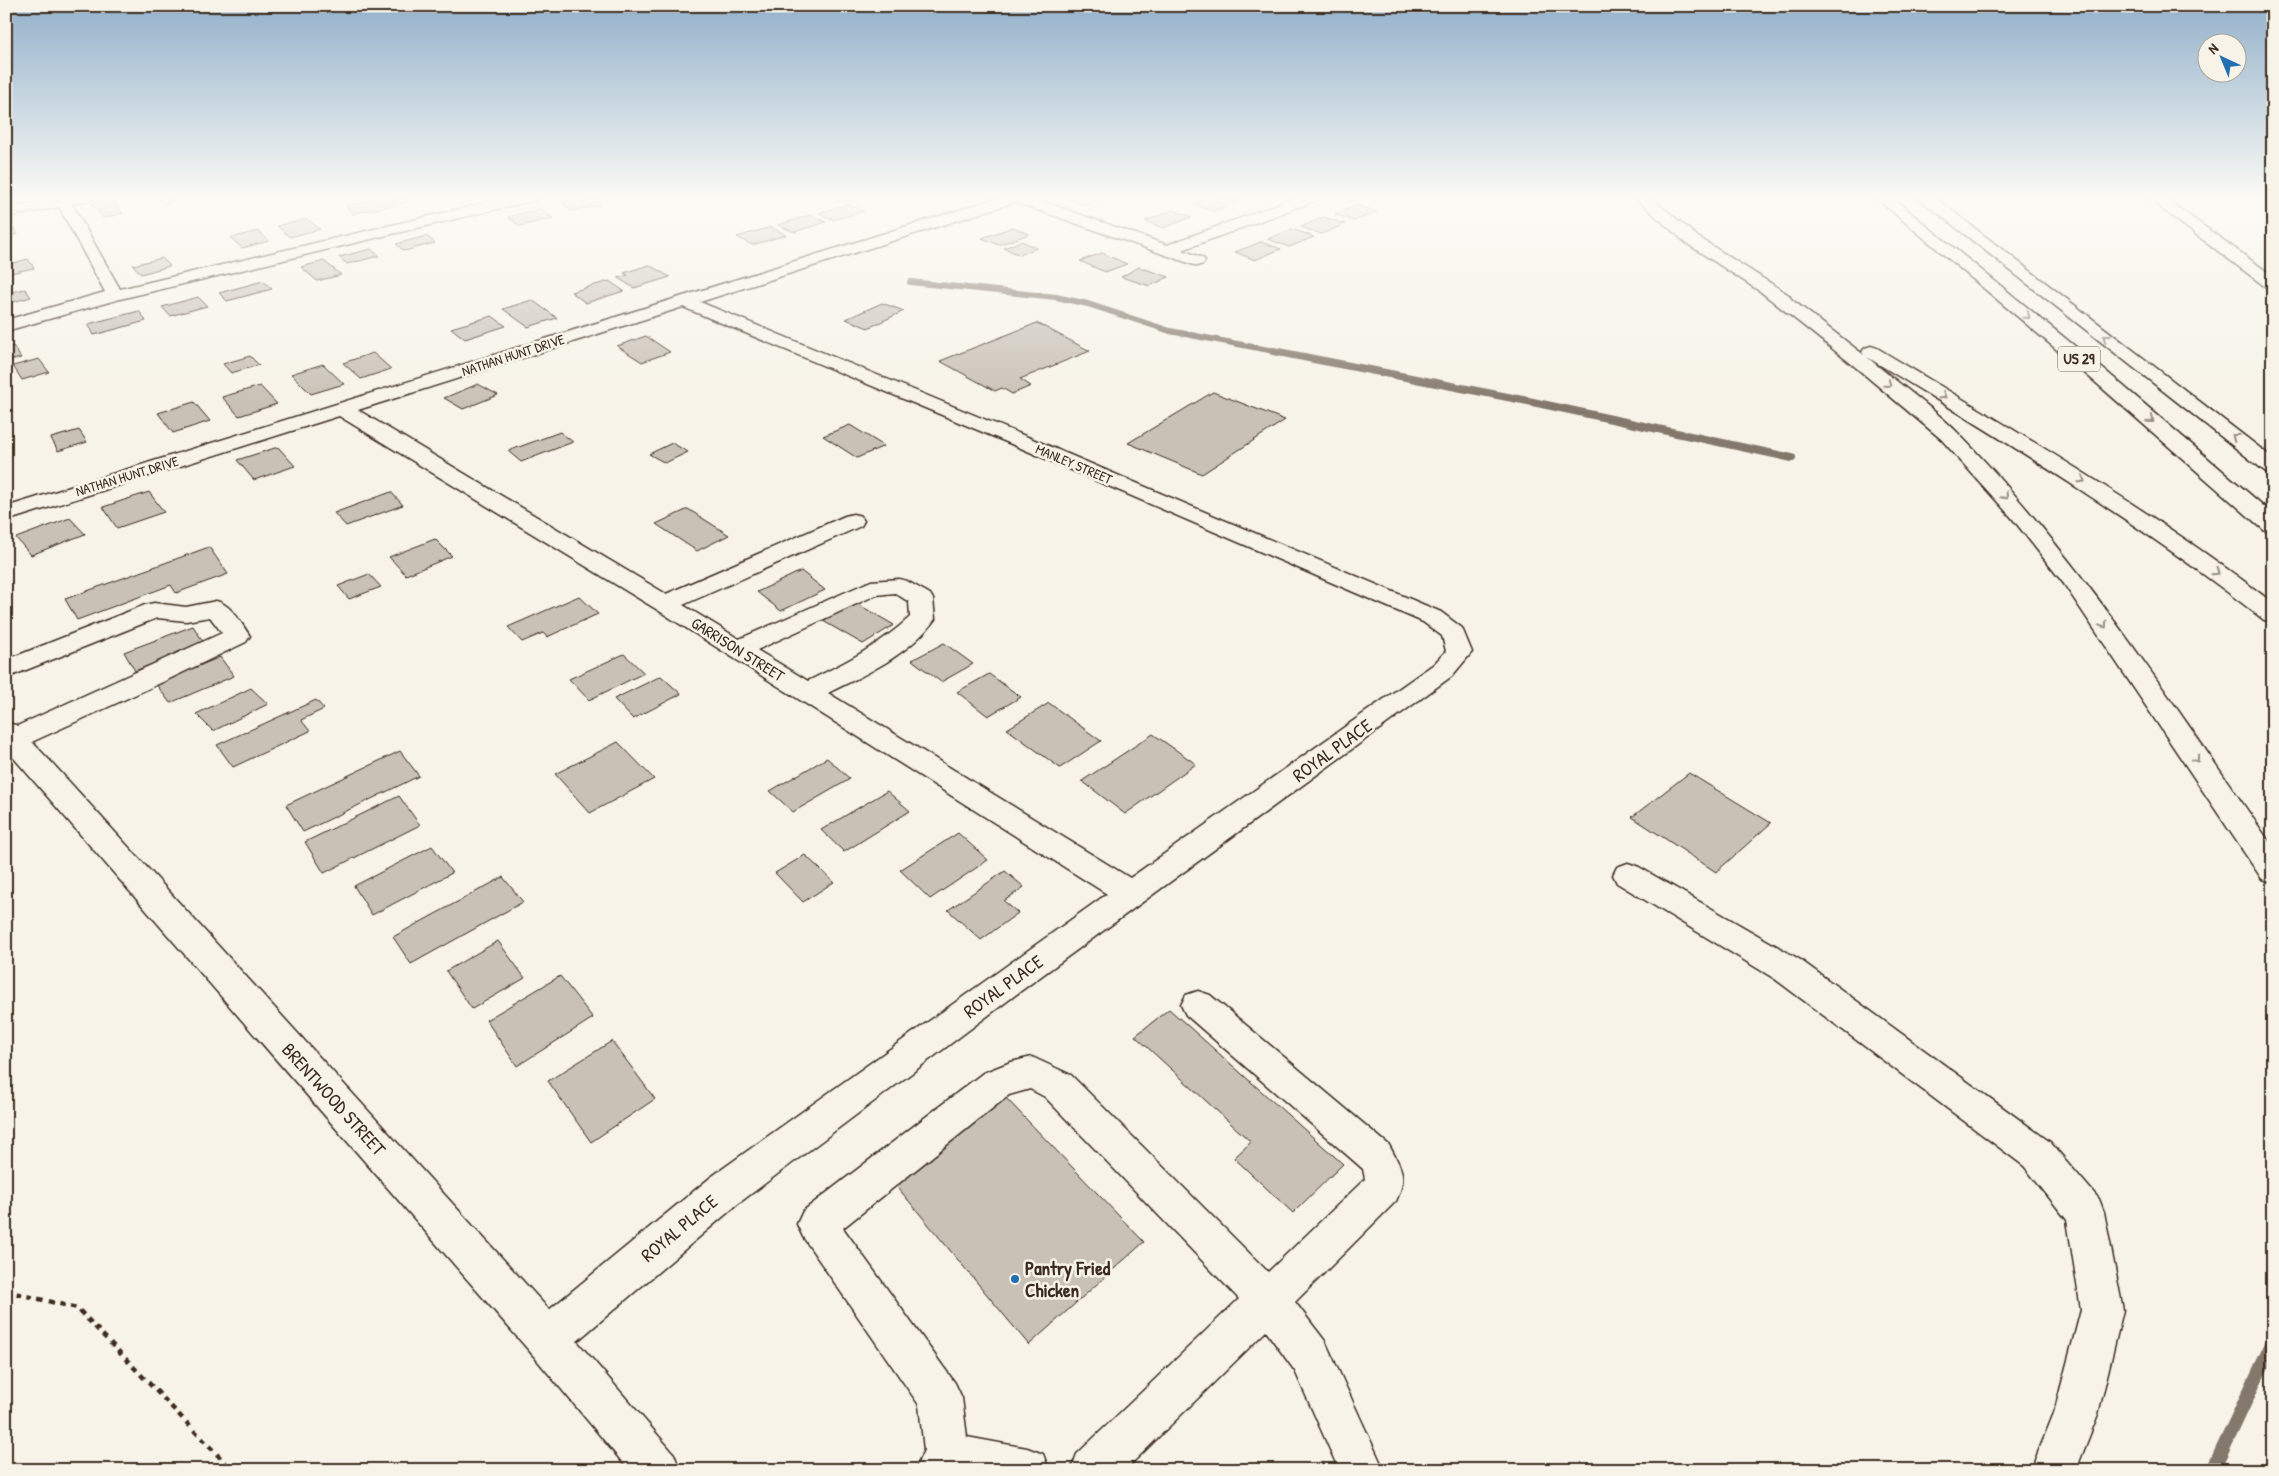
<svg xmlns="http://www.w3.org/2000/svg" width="2279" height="1476" font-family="'Patrick Hand',sans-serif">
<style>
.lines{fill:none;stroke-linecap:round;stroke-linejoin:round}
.stream-far2{stroke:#84786c;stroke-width:6}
.stream-far1{stroke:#84786c;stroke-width:8}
.stream{stroke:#84786c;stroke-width:14}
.building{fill:#c8c1b6;stroke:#3b2a1e}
.minor-casing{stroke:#3b2a1e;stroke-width:3}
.major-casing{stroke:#3b2a1e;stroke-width:3}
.highway-casing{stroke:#3b2a1e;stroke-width:3}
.path{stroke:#3b2a1e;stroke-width:4.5;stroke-dasharray:5.5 5.5;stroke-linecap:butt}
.minor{fill:#f7f3e8;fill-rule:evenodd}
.major{fill:#f7f3e8;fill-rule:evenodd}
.highway{fill:#f7f3e8;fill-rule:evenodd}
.oneway{stroke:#998e83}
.poi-dot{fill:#1f6fb2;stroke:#f7f3e8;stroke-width:2}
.labels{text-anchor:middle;stroke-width:5;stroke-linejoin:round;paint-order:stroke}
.far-street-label{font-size:14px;fill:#3b2a1e;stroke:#f7f3e8}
.shield{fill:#f7f3e8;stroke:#73665b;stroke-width:1}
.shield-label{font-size:15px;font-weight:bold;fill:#3b2a1e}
.street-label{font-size:16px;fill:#3b2a1e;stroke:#f7f3e8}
.near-street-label{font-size:19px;fill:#3b2a1e;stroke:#f7f3e8}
.near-poi-label{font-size:19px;font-weight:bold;fill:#3b2a1e;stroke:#f7f3e8;text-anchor:start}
</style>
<rect width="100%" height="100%" fill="#f7f3e8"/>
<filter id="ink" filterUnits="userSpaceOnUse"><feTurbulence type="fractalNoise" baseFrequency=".02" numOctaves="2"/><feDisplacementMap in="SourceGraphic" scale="10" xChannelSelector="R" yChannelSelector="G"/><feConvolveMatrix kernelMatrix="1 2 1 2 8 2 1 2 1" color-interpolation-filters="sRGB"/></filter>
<g filter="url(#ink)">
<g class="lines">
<path class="stream-far2" d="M 910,282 L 1056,297 L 1088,304 L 1170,331 L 1279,352"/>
<path class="stream-far1" d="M 1273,351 L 1528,401 L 1792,458"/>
<path class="stream" d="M 2213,1470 L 2273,1342"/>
</g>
<path class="building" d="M 185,196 L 187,198 L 163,204 L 155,197 Z
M 393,196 L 402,196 L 407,202 L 352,214 L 346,206 Z
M 593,196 L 602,205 L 571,211 L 562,202 Z
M 1104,196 L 1094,200 L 1098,201 L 1086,205 L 1064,197 Z
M 1209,196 L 1225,196 L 1239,201 L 1213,211 L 1193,204 L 1211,197 Z
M 112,200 L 123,213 L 103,218 L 92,204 Z
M 848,204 L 864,211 L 834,220 L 819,213 Z
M 1358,205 L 1377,212 L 1354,221 L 1335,214 Z
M 540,209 L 553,218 L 520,226 L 508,217 Z
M 1173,210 L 1192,217 L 1163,228 L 1145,221 Z
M 810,215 L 826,222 L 794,232 L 778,225 Z
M 1324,217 L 1345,224 L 1321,234 L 1301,227 Z
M 307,219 L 320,229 L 290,237 L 277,226 Z
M 12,226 L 18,234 L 6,236 L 6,227 Z
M 771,227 L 786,235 L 752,245 L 737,237 Z
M 1013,227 L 1029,234 L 999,245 L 982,238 Z
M 1292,229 L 1314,237 L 1289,247 L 1268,239 Z
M 258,231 L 269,241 L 242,248 L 231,238 Z
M 426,236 L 435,243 L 404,251 L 396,244 Z
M 1021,241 L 1037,248 L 1020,255 L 1004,248 Z
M 1261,242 L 1281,249 L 1255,260 L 1235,252 Z
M 371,249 L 379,256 L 347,264 L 339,257 Z
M 1102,253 L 1127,264 L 1105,272 L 1080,261 Z
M 162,258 L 170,266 L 141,274 L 133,265 Z
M 28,259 L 34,268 L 6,274 L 6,265 Z
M 324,261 L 341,275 L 317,281 L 301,267 Z
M 649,265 L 670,277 L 634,288 L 618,278 L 628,275 L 624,273 Z
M 1139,267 L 1169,277 L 1150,286 L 1121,277 Z
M 263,281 L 272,289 L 227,301 L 219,293 Z
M 609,281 L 624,291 L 586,303 L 571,292 Z
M 25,289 L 31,297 L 6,304 L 6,293 Z
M 198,297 L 207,306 L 170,316 L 162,307 Z
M 532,300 L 557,318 L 528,327 L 503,309 Z
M 882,303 L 904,311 L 868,328 L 846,319 Z
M 139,311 L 146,321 L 94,335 L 88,324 Z
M 492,316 L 506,326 L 465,339 L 451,328 Z
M 1037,323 L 1090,351 L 1020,379 L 1031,386 L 1012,394 L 1002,388 L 995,391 L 940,361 Z
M 646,336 L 670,352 L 642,362 L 617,346 Z
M 13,346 L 21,358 L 6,361 L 6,348 Z
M 373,353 L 391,369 L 361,379 L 343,363 Z
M 250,356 L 259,365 L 231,373 L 223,364 Z
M 39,359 L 49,372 L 22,380 L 13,366 Z
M 323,364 L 344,384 L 311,394 L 291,374 Z
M 478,384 L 498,395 L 463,409 L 444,398 Z
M 260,386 L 277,404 L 239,416 L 222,397 Z
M 1213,392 L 1285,420 L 1202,474 L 1128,443 Z
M 194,402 L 210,421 L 173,433 L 158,413 Z
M 850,425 L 884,446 L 857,458 L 823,436 Z
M 79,430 L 87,442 L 58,451 L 51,438 Z
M 560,432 L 573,442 L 521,462 L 508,451 Z
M 672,443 L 688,452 L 665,463 L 649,454 Z
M 278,447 L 295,466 L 254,480 L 237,460 Z
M 149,492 L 164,512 L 117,528 L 103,507 Z
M 391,492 L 403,505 L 346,526 L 334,513 Z
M 688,509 L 729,535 L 697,551 L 656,524 Z
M 70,518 L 85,534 L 31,555 L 16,538 Z
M 435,539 L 452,556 L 406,575 L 389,557 Z
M 209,547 L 228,574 L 176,593 L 171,585 L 77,620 L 65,599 Z
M 801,571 L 825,590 L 781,611 L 757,592 Z
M 369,574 L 381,587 L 349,599 L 338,586 Z
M 579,596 L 598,614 L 547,637 L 543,633 L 522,642 L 508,627 Z
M 854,602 L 894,625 L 863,644 L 823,621 Z
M 193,626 L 204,643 L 135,671 L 124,652 Z
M 944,643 L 973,664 L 941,682 L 912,660 Z
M 624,654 L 644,673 L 589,700 L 569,679 Z
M 220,657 L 234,676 L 170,703 L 156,684 Z
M 989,674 L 1021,697 L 988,716 L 957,692 Z
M 661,676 L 681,694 L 633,719 L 614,699 Z
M 251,688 L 268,704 L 213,731 L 196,714 Z
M 316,700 L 324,709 L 301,720 L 310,731 L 233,767 L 217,745 Z
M 1049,703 L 1101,741 L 1060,768 L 1007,729 Z
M 1153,734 L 1196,764 L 1125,814 L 1082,781 Z
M 618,742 L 654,779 L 590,813 L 555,774 Z
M 400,751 L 419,776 L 303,832 L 286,805 Z
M 827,758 L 850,779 L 793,812 L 770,791 Z
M 1689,773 L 1771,823 L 1716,872 L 1632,817 Z
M 887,791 L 910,811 L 844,852 L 821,830 Z
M 399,796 L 420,825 L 324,873 L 305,842 Z
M 958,833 L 988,860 L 930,899 L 900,870 Z
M 432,846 L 452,873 L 372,915 L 354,886 Z
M 805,855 L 834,882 L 803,902 L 775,873 Z
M 1005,871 L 1024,887 L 1004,901 L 1018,913 L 981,940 L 948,910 Z
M 503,877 L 523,902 L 411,964 L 393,937 Z
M 498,941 L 525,978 L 472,1009 L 446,971 Z
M 560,976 L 593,1018 L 517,1066 L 486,1020 Z
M 1169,1009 L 1343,1164 L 1293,1213 L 1234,1158 L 1251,1142 L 1135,1036 Z
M 612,1041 L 655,1099 L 591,1142 L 548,1081 Z
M 1004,1096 L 1144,1242 L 1029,1345 L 893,1182 Z"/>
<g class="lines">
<g class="minor-casing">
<path id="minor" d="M 53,196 L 98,196 L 96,199 L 72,204 L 120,289 L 515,196 L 542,196 L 535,200 L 120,299 L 6,331 L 6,320 L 105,292 L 59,207 L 6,217 L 6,208 L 54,199 Z
M 1004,196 L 1027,196 L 1167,245 L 1300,196 L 1322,196 L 1320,199 L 1182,250 L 1203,258 L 1205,261 L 1203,264 L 1197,266 L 1015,202 L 700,302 L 1030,438 L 1441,612 L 1462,628 L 1472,652 L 1452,676 L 1018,993 L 739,1203 L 562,1354 L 547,1360 L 532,1354 L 526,1339 L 532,1324 L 711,1177 L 1107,894 L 656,609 L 339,416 L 6,521 L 6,507 ZM 683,307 L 1016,446 L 1423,622 L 1442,636 L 1446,651 L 1434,664 L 1130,878 L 828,693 C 864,675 911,654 935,619 L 933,599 L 930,594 L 907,581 L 899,579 L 871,581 L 739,639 L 683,605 L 861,526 L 864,521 L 861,516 L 853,514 L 845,516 L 666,594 L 358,410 ZM 895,593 L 909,602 L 910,617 C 880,645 845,663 808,681 L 757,650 L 876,595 Z
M 216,601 C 231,604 241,623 250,636 L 246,642 L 165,681 L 23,746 L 13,748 L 6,746 L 6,731 L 222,633 L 210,617 L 186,621 L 157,618 L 6,678 L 6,660 L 145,605 L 154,603 L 186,607 Z
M 1628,863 L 1639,867 L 1799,959 L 2050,1142 L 2099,1199 L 2104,1212 L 2123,1310 L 2098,1414 L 2076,1470 L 2031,1470 L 2054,1413 L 2081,1310 L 2067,1220 L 2024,1166 L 1775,979 L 1617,883 L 1613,875 L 1617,867 Z
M 1198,991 L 1210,995 L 1389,1145 C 1401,1168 1408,1175 1396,1201 L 1295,1302 L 1325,1341 L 1384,1470 L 1339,1470 L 1295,1371 L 1266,1331 L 1125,1470 L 1071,1470 L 1077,1454 L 1239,1299 L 1045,1097 L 1030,1089 L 1009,1095 L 843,1228 L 955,1383 L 962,1398 L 967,1437 L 1027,1448 L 1043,1454 L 1049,1470 L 915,1470 L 924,1450 L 919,1405 L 803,1237 L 797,1224 L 803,1211 L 983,1073 L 1011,1062 L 1032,1057 L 1071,1075 L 1268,1272 L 1365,1179 L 1363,1169 L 1186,1015 L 1181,1005 L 1186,995 Z"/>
</g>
<g class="major-casing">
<path id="major" d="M 6,723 L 16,725 L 54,765 L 562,1324 L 674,1454 L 680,1470 L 629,1470 L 532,1354 L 6,749 Z"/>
</g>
<g class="highway-casing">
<path id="highway" d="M 1633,196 L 1649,196 L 1698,237 L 1789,295 L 1791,299 L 1864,355 L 1862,352 L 1865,348 L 1871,346 L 1877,348 C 2012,429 2148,507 2273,603 L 2273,622 L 2264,620 C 2139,522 2003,440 1867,357 C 1896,382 1930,405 1957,432 C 2079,557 2173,705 2273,847 L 2273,883 L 2262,879 L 2064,584 L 2012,518 L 1941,439 L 1853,365 L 1761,292 L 1686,243 Z
M 1874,196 L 1890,196 L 2108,373 L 2273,514 L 2273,533 L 2265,531 L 2094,381 Z
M 1916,196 L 1933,196 L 2273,458 L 2273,474 L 2266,472 Z
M 2145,196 L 2162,196 L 2273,276 L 2273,289 L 2267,288 Z"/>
</g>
<path class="path" d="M 6,1291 L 77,1308 L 232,1470"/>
<use href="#minor" class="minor"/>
<use href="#major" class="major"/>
<use href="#highway" class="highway"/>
</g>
<defs><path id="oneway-chevron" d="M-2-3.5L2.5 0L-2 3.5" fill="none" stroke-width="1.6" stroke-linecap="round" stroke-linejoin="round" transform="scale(1.25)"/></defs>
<g class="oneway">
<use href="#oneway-chevron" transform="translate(2027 316) rotate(39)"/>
<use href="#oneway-chevron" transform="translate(2106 338) rotate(-142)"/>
<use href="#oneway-chevron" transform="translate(1888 384) rotate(40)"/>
<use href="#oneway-chevron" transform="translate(1943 396) rotate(31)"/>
<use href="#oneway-chevron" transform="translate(2151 420) rotate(41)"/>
<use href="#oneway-chevron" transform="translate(2235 437) rotate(-142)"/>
<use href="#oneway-chevron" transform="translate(2082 480) rotate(31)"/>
<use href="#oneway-chevron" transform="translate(2005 496) rotate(47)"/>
<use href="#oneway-chevron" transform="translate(2216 572) rotate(35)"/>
<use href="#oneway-chevron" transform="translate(2104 625) rotate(56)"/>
<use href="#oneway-chevron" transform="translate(2196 759) rotate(55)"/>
</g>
</g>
<linearGradient id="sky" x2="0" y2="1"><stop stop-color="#93b1cb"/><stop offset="0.49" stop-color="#fbfaf5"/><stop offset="1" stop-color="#fbfaf5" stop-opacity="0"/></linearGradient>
<rect width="2279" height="403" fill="url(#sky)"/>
<circle class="poi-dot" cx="1015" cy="1279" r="5"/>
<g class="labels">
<g class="far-street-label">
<text transform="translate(513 355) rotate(-18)" y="5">NATHAN HUNT DRIVE</text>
<text transform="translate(1074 464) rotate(23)" y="5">MANLEY STREET</text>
<text transform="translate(127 476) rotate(-17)" y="5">NATHAN HUNT DRIVE</text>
</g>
<rect class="shield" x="2058" y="346.5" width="42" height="25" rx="4"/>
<g class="shield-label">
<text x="2079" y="364">US 29</text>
</g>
<g class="street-label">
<text transform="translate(738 649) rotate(32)" y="6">GARRISON STREET</text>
</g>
<g class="near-street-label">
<text transform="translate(1332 750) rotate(-36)" y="7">ROYAL PLACE</text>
<text transform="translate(1003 986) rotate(-36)" y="7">ROYAL PLACE</text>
<text transform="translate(334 1099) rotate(48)" y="7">BRENTWOOD STREET</text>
<text transform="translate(679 1228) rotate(-40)" y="7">ROYAL PLACE</text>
</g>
<g class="near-poi-label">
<text x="1025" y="1275">Pantry Fried<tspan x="1025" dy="22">Chicken</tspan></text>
</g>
</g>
<rect width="2279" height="1476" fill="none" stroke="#f7f3e8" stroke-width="25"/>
<rect x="12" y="12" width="2254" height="1451" fill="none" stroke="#3b2a1e" stroke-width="2" filter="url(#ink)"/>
<g transform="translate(2222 58) rotate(316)"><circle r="24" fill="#f7f3e8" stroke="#aca397"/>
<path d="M0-4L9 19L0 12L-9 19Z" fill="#1f6fb2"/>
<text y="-8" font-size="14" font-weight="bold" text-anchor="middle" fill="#3b2a1e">N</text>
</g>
</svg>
